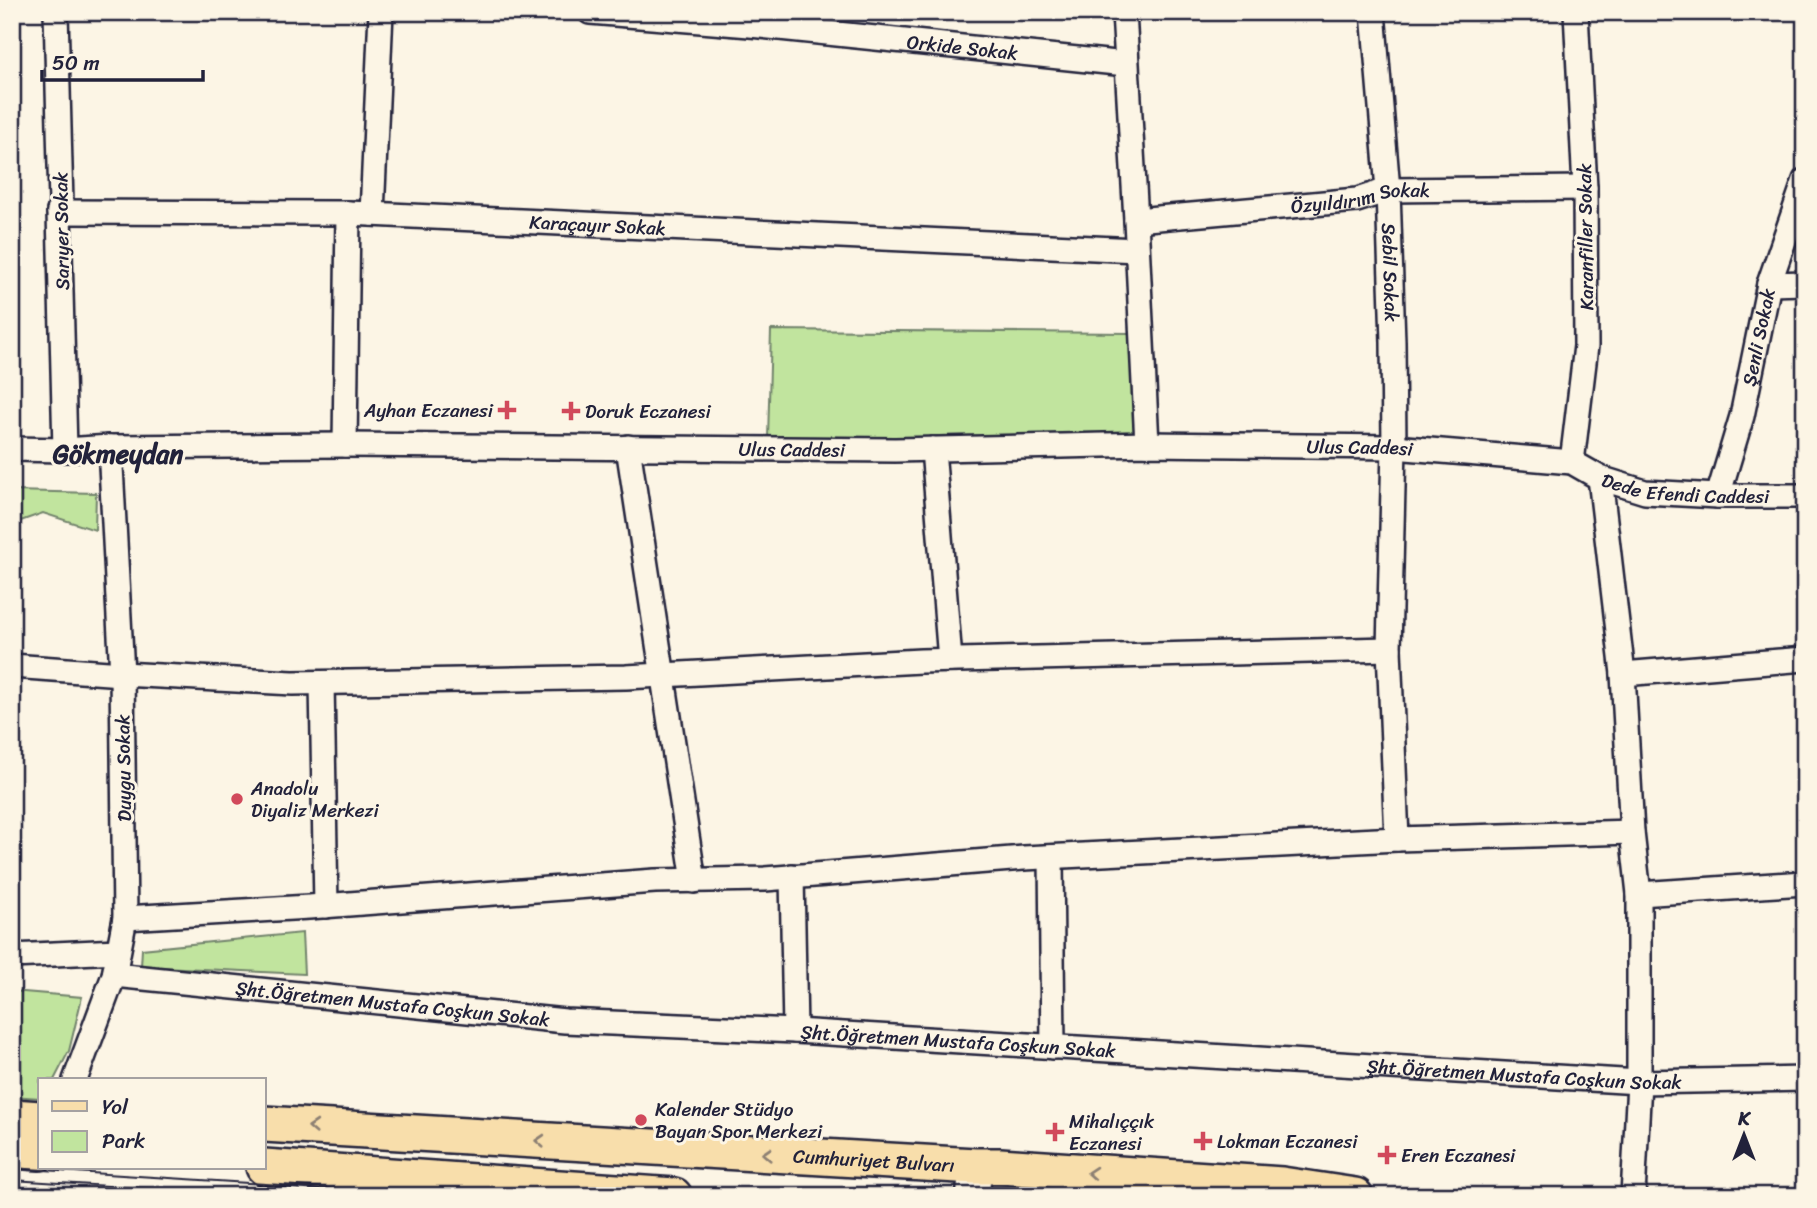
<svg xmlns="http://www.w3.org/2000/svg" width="1817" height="1208" font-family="Sriracha,sans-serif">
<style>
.green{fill:#c1e49e;stroke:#72836c;stroke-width:2}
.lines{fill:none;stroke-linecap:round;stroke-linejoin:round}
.street-casing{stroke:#22223b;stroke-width:28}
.secondary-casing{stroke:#22223b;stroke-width:37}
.primary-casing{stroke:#22223b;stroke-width:40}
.street{stroke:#fcf5e5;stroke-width:23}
.secondary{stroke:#fcf5e5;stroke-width:32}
.primary{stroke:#f8deab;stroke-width:35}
.tram{stroke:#22223b;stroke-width:2}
.oneway{stroke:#8d8073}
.poi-dot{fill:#d1495b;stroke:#fcf5e5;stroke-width:2.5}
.labels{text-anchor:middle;stroke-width:6;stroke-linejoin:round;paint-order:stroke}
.street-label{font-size:19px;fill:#22223b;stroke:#fcf5e5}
.poi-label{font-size:19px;fill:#22223b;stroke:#fcf5e5;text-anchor:start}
.district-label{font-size:26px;font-weight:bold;fill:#22223b;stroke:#fcf5e5}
</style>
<rect width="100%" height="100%" fill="#fcf5e5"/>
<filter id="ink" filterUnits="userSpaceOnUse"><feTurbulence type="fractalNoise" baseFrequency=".0143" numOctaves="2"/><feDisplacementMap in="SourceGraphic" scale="14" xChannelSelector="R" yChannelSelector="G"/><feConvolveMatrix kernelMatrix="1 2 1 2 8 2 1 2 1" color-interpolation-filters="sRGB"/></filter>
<g filter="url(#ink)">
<path class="green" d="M 771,330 L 1131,333 L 1135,434 L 768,439 Z
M 12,491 L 96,493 L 95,530 L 43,513 L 12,524 Z
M 302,933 L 304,974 L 141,966 L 142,949 Z
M 12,991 L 82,997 L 69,1051 L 54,1080 L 40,1080 L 40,1098 L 12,1096 Z"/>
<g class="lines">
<g class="street-casing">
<g id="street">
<path d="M 56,12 L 61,204 L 59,212 L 65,450"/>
<path id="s1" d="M 590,12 L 750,25 L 1126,64"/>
<path d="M 1124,12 L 1136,220 L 1147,444"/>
<path id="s2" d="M 1373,12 L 1388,190 L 1393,342 L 1394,447 L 1389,649 L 1397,839"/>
<path id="s3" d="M 59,212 L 348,213 L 1137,250"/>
<path d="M 372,214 L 381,12"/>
<path id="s4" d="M 1136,220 L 1357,200 L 1388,190 L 1585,188"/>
<path d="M 1769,284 L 1805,283"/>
<path d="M 345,445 L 348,213"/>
<path d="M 628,447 L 694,881"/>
<path id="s5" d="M 12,449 L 65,450 L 110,447 L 345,445 L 895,450 L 1147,444 L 1394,447 L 1572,462 L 1600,478 L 1645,492 L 1718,496 L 1805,496"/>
<path d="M 933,449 L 950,660"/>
<path d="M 1572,462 L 1586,346 L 1585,188 L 1576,12"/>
<path d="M 1600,478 L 1623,674 L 1632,832 L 1639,894 L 1639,1082 L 1633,1196"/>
<path id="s6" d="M 1718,496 L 1742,416 L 1769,284 L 1805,180"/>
<path d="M 12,666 L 122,674 L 293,683 L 626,677 L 921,661 L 1389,649"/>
<path d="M 1623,674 L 1805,659"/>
<path d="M 322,683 L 326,906"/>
<path d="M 1051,857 L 1053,1047"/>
<path d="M 792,876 L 795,1031"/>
<path d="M 1639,894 L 1805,883"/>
<path d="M 125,918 L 309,907 L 655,881 L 765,879 L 1024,858 L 1397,839 L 1632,832"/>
<path d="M 12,956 L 118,951"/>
<path id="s7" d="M 114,975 L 565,1021 L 795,1031 L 1639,1082 L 1805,1079"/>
<path d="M 75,1080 L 114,975 L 125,918 L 122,674 L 110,447"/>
</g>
</g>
<g class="secondary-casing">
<path id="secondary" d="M 973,1196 L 975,1166"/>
</g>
<g class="primary-casing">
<g id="primary">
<path d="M 12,1117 L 40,1119"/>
<path id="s8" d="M 264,1124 L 975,1166 L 1000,1166 L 1282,1185 L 1355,1196"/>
<path d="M 12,1150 L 40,1152"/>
<path d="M 264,1167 L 674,1196"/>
</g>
</g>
<use href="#street" class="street"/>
<use href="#secondary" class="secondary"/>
<use href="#primary" class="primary"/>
<path class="tram" d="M 12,1168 L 454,1196
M 12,1180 L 269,1196"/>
</g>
<defs><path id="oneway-chevron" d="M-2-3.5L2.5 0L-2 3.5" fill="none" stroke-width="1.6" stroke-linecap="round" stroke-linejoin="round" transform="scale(1.75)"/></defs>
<g class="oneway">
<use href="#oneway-chevron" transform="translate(313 1127) rotate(-177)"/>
<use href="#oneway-chevron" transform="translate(540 1141) rotate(-177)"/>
<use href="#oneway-chevron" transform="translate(767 1154) rotate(-177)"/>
<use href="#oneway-chevron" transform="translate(1092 1173) rotate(-176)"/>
</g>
</g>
<g class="poi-dot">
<path d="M503.5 399.5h7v7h7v7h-7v7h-7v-7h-7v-7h7z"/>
<path d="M567.5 400.5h7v7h7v7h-7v7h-7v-7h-7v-7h7z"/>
<circle cx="237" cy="799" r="7"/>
<circle cx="641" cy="1120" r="7"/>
<path d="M1051.5 1121.5h7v7h7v7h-7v7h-7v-7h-7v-7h7z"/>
<path d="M1199.5 1130.5h7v7h7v7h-7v7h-7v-7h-7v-7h7z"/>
<path d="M1383.5 1144.5h7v7h7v7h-7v7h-7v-7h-7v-7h7z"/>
</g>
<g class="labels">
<g class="street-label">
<text dy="7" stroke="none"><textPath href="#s1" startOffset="374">Orkide Sokak</textPath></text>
<text dy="7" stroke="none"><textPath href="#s4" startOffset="226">Özyıldırım Sokak</textPath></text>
<text dy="7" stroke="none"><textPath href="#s3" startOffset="539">Karaçayır Sokak</textPath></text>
<text transform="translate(61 231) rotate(-91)" y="7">Sarıyer Sokak</text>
<text transform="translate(1585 237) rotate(-91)" y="7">Karanfiller Sokak</text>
<text dy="7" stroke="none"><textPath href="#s2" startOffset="261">Sebil Sokak</textPath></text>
<text dy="7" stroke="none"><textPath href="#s6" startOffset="164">Şenli Sokak</textPath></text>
<text dy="7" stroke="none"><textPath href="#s5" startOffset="1348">Ulus Caddesi</textPath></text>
<text dy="7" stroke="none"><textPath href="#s5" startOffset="780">Ulus Caddesi</textPath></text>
<text dy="7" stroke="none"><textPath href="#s5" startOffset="1680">Dede Efendi Caddesi</textPath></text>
<text transform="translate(123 768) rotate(-91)" y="7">Duygu Sokak</text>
<text dy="7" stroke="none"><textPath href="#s7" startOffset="280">Şht.Öğretmen Mustafa Coşkun Sokak</textPath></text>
<text dy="7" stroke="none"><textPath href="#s7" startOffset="847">Şht.Öğretmen Mustafa Coşkun Sokak</textPath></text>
<text dy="7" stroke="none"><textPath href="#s7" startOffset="1414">Şht.Öğretmen Mustafa Coşkun Sokak</textPath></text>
<text dy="7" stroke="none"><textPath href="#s8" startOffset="611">Cumhuriyet Bulvarı</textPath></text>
</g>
<g class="poi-label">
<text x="493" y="417" text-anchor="end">Ayhan Eczanesi</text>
<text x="585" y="418">Doruk Eczanesi</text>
<text x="251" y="795">Anadolu<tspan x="251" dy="22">Diyaliz Merkezi</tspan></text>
<text x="655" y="1116">Kalender Stüdyo<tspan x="655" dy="22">Bayan Spor Merkezi</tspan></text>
<text x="1069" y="1128">Mihalıççık<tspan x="1069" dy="22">Eczanesi</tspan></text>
<text x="1217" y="1148">Lokman Eczanesi</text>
<text x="1401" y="1162">Eren Eczanesi</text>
</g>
<g class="district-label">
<text x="118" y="463">Gökmeydan</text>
</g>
</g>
<rect width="1817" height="1208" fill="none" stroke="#fcf5e5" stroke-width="42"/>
<rect x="21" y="21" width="1775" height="1166" fill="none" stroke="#22223b" stroke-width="2.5" filter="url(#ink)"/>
<rect x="38" y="1078" width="228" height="91" fill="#fcf5e5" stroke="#a5a1a1" stroke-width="2"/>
<rect x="52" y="1101" width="35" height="10" fill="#f8deab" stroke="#a5a1a1" stroke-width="2"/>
<text x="102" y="1114" font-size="21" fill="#22223b">Yol</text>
<rect x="52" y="1131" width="35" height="21" fill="#c1e49e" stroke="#a5a1a1" stroke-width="2"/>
<text x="102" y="1148" font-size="21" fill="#22223b">Park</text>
<g transform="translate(1744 1135)" stroke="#fcf5e5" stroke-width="5" paint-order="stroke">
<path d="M0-5L12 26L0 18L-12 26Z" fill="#22223b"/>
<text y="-10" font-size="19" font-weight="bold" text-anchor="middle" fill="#22223b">K</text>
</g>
<path d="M42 70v10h161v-10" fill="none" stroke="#22223b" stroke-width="3.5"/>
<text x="52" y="70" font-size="21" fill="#22223b" stroke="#fcf5e5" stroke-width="5" paint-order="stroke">50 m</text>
</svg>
